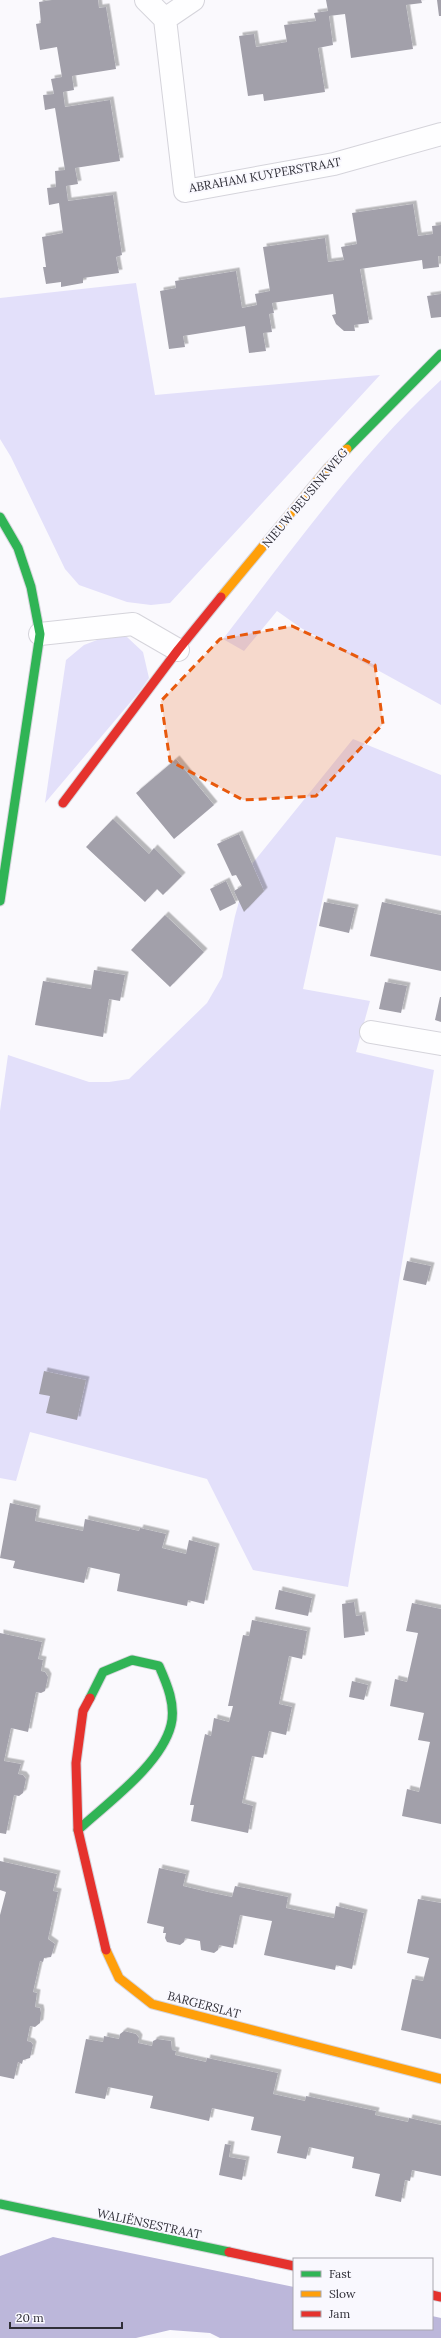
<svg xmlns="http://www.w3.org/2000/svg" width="441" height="2338" font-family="Lora,serif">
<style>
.green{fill:#e3e0fa}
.water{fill:#bcb7da}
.building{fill:#a2a0aa;filter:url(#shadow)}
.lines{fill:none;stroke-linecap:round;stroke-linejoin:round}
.street-casing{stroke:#d5d4db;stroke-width:24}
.fast-casing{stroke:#d5d4db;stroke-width:11}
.slow-casing{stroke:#d5d4db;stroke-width:11}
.jam-casing{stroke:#d5d4db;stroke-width:11}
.street{stroke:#fefeff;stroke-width:22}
.fast{stroke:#30b455;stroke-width:9}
.slow{stroke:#ff9f0a;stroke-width:9}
.jam{stroke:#e5322d;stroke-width:9}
.marked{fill:#e8590c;fill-opacity:0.2;stroke:#e8590c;stroke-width:3;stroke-dasharray:8 5;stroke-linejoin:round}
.labels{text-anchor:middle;stroke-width:4;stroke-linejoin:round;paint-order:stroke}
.street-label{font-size:12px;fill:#302f38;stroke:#f9f8fe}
</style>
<defs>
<filter id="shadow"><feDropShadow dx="3.5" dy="-3.5" stdDeviation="0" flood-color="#0004"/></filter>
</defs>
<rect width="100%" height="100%" fill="#faf9fd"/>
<path class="green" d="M 136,283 L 155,395 L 380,375 L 170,603 L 151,605 L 127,602 L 79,585 L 65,569 L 11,457 L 0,439 L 0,298 Z
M 441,380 L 441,705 L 301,628 L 277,611 L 244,651 L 223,639 C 292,550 358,456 441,380 Z
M 105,637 L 127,637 L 143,652 L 149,678 L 140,691 L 45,803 L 66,660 L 84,645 Z
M 353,739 L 441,775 L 441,856 L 336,837 L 303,989 L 370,1001 L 356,1052 L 434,1070 L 348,1587 L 253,1570 L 207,1479 L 30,1432 L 16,1481 L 0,1478 L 0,1111 L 8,1055 L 89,1082 L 109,1082 L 129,1079 L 207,1003 L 222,977 L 235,916 L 248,869 Z"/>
<path class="water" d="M 53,2237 L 294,2287 L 294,2329 L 432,2329 L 432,2316 L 441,2318 L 441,2338 L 220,2338 L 210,2333 L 170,2330 L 136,2338 L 0,2338 L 0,2256 Z"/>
<path class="building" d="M 52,0 L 98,0 L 99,8 L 106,7 L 116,69 L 72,76 L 74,90 L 63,92 L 65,107 L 110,100 L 120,161 L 75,168 L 78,184 L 66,186 L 68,201 L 113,195 L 122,255 L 116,257 L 119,273 L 83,278 L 83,283 L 61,287 L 61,282 L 46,284 L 43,267 L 46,267 L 42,237 L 63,233 L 59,203 L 49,205 L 47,188 L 56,187 L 55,171 L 65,170 L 55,108 L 45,110 L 43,95 L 54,94 L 51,79 L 62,77 L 57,47 L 40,50 L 36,24 L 41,23 L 39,2 Z
M 326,0 L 421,0 L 422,3 L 406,5 L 413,49 L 351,58 L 345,14 L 329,16 L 333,45 L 318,48 L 325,92 L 264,101 L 263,94 L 248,96 L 239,36 L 254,34 L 256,47 L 287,42 L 284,25 L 316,21 L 314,13 L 328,11 Z
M 437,0 L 441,0 L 441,16 L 439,16 Z
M 413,204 L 418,236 L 433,234 L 432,226 L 441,225 L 441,256 L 438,256 L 439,267 L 423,269 L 422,260 L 360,269 L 369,323 L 354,325 L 355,331 L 344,331 L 336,324 L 332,315 L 336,314 L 333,294 L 272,303 L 274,313 L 269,314 L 272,332 L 263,333 L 266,351 L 249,353 L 245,326 L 183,336 L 185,347 L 169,349 L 160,291 L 176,288 L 175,281 L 236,271 L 242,308 L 257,305 L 255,294 L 270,291 L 263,247 L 325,238 L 328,262 L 344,260 L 341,247 L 357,244 L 352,213 Z
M 441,294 L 441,317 L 431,318 L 427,296 Z
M 176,759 L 214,805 L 174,839 L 136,793 Z
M 113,819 L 149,854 L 154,848 L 182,876 L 163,895 L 157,889 L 145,902 L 86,847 Z
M 239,834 L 264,891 L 244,912 L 234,891 L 242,886 L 236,875 L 232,876 L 217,844 Z
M 226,881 L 236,903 L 220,911 L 210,889 Z
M 324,902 L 355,908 L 349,933 L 319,926 Z
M 382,902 L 441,915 L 441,971 L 370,956 Z
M 165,915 L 204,952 L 170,987 L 131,950 Z
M 94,970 L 125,975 L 120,1001 L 109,999 L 103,1037 L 35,1025 L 43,981 L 91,989 Z
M 385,982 L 407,986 L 401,1013 L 379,1009 Z
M 440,997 L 441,997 L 441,1022 L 435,1020 Z
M 407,1261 L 431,1266 L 426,1285 L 403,1280 Z
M 44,1371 L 86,1380 L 77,1420 L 46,1413 L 50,1396 L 39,1394 Z
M 10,1503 L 37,1509 L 35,1521 L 83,1531 L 85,1519 L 139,1531 L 140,1528 L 166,1534 L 162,1548 L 186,1554 L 189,1540 L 216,1547 L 204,1604 L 188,1600 L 187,1606 L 117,1591 L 120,1574 L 88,1567 L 84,1583 L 13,1568 L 15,1561 L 0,1558 Z
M 279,1590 L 312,1598 L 308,1616 L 275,1609 Z
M 354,1602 L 356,1616 L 362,1615 L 365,1635 L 344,1638 L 342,1604 Z
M 412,1603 L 441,1609 L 441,1824 L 402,1816 L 407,1789 L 419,1792 L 430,1742 L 418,1740 L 424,1713 L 390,1706 L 395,1679 L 407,1682 L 418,1633 L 406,1631 Z
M 252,1620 L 307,1631 L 302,1659 L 289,1656 L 279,1704 L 292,1707 L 286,1735 L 269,1731 L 263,1758 L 252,1756 L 242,1803 L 253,1806 L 248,1833 L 191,1821 L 194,1805 L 190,1805 L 205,1734 L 211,1736 L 214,1718 L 229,1722 L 233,1706 L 228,1706 L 243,1635 L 249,1636 Z
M 0,1633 L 42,1642 L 38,1659 L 43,1660 L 41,1671 L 45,1672 L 48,1677 L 45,1691 L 41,1693 L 36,1692 L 28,1732 L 11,1728 L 4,1761 L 21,1764 L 18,1774 L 23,1775 L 26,1779 L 23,1793 L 19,1796 L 14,1795 L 6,1834 L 0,1833 Z
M 352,1681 L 368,1685 L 364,1700 L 349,1697 Z
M 0,1861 L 57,1874 L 53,1891 L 58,1892 L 48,1939 L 55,1944 L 51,1957 L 44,1958 L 43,1962 L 40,1961 L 33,1992 L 37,1993 L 35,2007 L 40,2008 L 41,2013 L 40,2023 L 35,2027 L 30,2026 L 27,2041 L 31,2042 L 33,2045 L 30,2058 L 23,2060 L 22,2064 L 18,2062 L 14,2079 L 0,2076 L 0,1915 L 6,1892 L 0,1890 Z
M 159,1868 L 186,1874 L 183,1886 L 208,1892 L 232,1897 L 235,1886 L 288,1897 L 286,1908 L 334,1918 L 336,1906 L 364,1913 L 352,1969 L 336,1965 L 335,1970 L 264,1955 L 272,1921 L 240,1915 L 233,1948 L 219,1945 L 218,1950 L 214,1953 L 201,1950 L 200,1941 L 185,1938 L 184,1942 L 180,1945 L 167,1942 L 165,1938 L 166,1933 L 163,1933 L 164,1927 L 147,1923 Z
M 418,1899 L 441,1903 L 441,2039 L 401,2030 L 412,1979 L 423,1981 L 429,1958 L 407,1953 Z
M 124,2031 L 136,2034 L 139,2038 L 138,2043 L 152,2046 L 153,2041 L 157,2039 L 171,2041 L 172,2050 L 176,2051 L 175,2055 L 206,2062 L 207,2058 L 278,2073 L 273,2094 L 305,2101 L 306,2096 L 376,2111 L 375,2115 L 408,2122 L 409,2118 L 441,2125 L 441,2176 L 412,2170 L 410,2181 L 405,2180 L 401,2202 L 375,2196 L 380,2174 L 352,2168 L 354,2157 L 309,2147 L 306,2159 L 277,2153 L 281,2136 L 251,2130 L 254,2117 L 212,2108 L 209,2121 L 178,2114 L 150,2108 L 153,2096 L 108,2087 L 105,2099 L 75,2093 L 86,2039 L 103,2042 L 104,2036 L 119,2039 L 120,2034 Z
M 225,2144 L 231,2145 L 229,2157 L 246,2160 L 242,2180 L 219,2175 Z"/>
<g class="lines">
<g class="street-casing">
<path id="street" d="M 146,0 L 165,19
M 193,0 L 165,19 L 185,191 L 334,164 L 441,134
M 40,634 L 133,624 L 178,650
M 371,1032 L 441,1044"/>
</g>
<g class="fast-casing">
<path id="fast" d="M 347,449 L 441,354
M 0,517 L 18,548 L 31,587 L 40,634 L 0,901
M 78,1830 C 107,1803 161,1765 171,1725 C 176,1705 167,1684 159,1666 L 132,1660 L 103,1672 L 90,1698
M 0,2204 L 229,2252"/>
</g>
<g class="slow-casing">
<path id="slow" d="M 221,597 L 327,469 L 347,449
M 106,1950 L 119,1978 L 152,2004 L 441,2079"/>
</g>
<g class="jam-casing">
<path id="jam" d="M 63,803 L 178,650 L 221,597
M 90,1698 L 83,1711 L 76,1763 L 78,1830 L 106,1950
M 229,2252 L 294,2266
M 432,2295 L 441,2297"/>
</g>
<use href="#street" class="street"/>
<use href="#fast" class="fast"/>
<use href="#slow" class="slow"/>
<use href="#jam" class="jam"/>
</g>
<path class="marked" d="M 292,626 L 375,665 L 383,724 L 316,796 L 243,800 L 170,761 L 161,701 L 220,639 Z"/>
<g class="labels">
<g class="street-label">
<text transform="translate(265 175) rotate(-10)" y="4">ABRAHAM KUYPERSTRAAT</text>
<text transform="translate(305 498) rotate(-50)" y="4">NIEUW BEUSINKWEG</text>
<text transform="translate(204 2005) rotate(15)" y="4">BARGERSLAT</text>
<text transform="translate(149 2224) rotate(12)" y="4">WALIËNSESTRAAT</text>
</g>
</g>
<rect x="293" y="2258" width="140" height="72" fill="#f9f8fe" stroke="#a9a8af"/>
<rect x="301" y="2271" width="20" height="6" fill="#30b455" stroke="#a9a8af"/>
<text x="329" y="2278" font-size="12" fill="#302f38">Fast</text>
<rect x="301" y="2291" width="20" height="6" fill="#ff9f0a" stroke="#a9a8af"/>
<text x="329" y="2298" font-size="12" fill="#302f38">Slow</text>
<rect x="301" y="2311" width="20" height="6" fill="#e5322d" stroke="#a9a8af"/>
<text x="329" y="2318" font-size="12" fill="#302f38">Jam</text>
<path d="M10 2322v6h112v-6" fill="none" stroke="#302f38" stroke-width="2"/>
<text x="16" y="2322" font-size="12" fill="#302f38" stroke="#f9f8fe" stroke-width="3" paint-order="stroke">20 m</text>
</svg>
